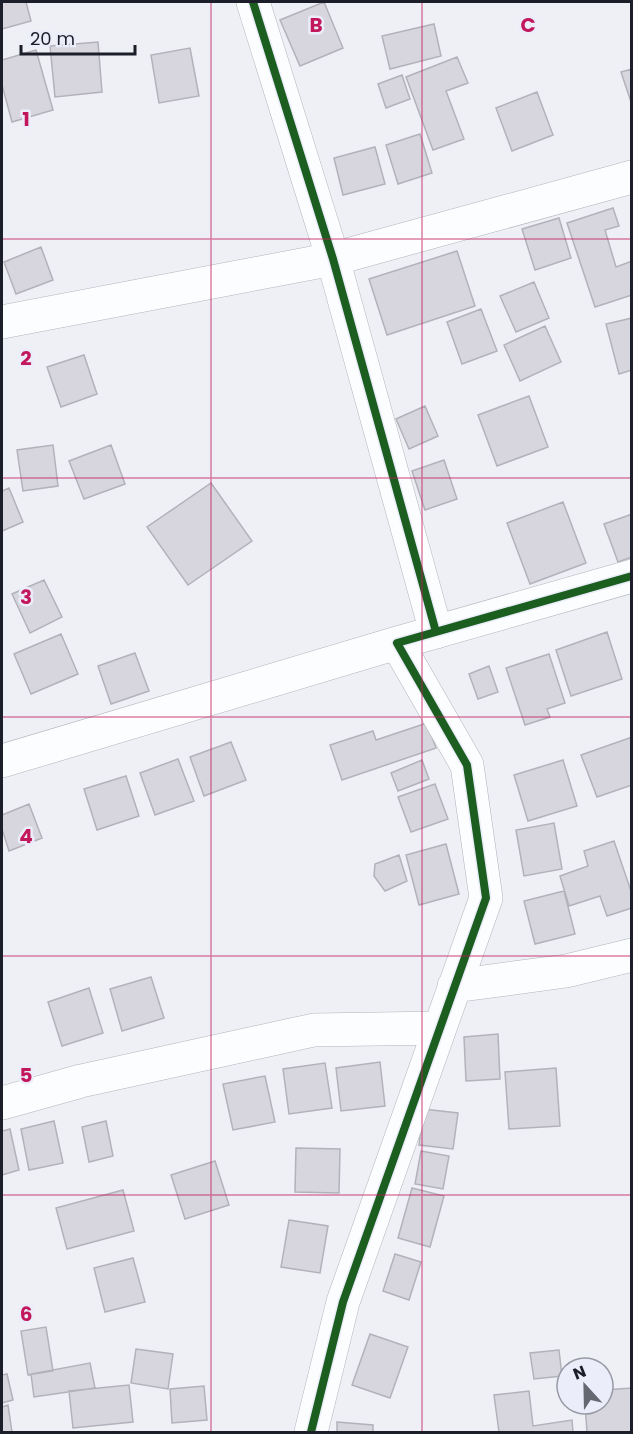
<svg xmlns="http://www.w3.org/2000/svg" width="633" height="1434" font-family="Poppins,sans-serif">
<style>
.building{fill:#d7d6de;stroke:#b3b2ba;stroke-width:1.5}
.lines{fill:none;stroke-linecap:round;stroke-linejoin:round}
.street-casing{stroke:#b2b4bc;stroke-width:34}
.street{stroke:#fcfdfe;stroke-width:33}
.cycleway-casing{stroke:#ebedfa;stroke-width:11}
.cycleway{stroke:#1b5e20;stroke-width:8}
.grid{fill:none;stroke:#c2185b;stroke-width:1.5;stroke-opacity:0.55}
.grid-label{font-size:20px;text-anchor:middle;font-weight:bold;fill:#c2185b;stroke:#ebedfa;stroke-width:5;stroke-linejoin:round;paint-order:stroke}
</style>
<rect width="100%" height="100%" fill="#eef0f6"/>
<path class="building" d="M 2,2 L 26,2 L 31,21 L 2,29 Z
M 324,2 L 343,48 L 300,66 L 280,20 Z
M 434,24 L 441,56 L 390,69 L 382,36 Z
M 98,42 L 102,92 L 55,97 L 50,46 Z
M 190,48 L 199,96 L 159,103 L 151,55 Z
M 36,50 L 53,110 L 12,122 L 2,85 L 2,60 Z
M 457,57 L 468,83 L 446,91 L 464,139 L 433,150 L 406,77 Z
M 632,69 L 632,105 L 621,72 Z
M 402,75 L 410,99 L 386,108 L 378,84 Z
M 537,92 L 553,135 L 512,151 L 496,108 Z
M 420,134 L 432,173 L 398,184 L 386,145 Z
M 375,147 L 385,184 L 343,195 L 334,158 Z
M 613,208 L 619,226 L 605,230 L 616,267 L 632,261 L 632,295 L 595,307 L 567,223 Z
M 559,218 L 571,258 L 535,270 L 522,229 Z
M 41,247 L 53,280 L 16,294 L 4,262 Z
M 457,251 L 475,306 L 387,335 L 369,279 Z
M 534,282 L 549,318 L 516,332 L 500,296 Z
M 481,309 L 497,351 L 462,364 L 447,322 Z
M 632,318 L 632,370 L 619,374 L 606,324 Z
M 545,326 L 561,362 L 520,381 L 504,345 Z
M 84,355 L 97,394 L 61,407 L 47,367 Z
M 529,396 L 548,447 L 497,466 L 478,415 Z
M 425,406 L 438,436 L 409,449 L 396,419 Z
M 53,445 L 58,486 L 23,491 L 17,450 Z
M 111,445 L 125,484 L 84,499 L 69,461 Z
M 444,460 L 457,499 L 425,510 L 412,471 Z
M 211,483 L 252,541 L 188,585 L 147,527 Z
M 9,488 L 23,522 L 2,531 L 2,491 Z
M 563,502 L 586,563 L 530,584 L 507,523 Z
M 632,514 L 632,557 L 618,562 L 604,524 Z
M 44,580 L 62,617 L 30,633 L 12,594 Z
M 607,632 L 622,679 L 571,696 L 556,650 Z
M 61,634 L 78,674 L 31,694 L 14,654 Z
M 135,653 L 149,691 L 111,704 L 98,666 Z
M 549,654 L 565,703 L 547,709 L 550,717 L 525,725 L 506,668 Z
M 489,666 L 498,692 L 478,699 L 469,674 Z
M 427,723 L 436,748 L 342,780 L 330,745 L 373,731 L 376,740 Z
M 632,737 L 632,785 L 597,797 L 581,755 Z
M 231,742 L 246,780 L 204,796 L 190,757 Z
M 178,759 L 194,801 L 155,815 L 140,773 Z
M 422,760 L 429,779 L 398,791 L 391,773 Z
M 563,760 L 577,806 L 528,821 L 514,775 Z
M 126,776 L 139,816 L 97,830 L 84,789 Z
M 435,784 L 448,819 L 411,832 L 398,797 Z
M 29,804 L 42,838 L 9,851 L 2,829 L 2,815 Z
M 554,823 L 562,869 L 524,876 L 516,830 Z
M 614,841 L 632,894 L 632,908 L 607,916 L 600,896 L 569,906 L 560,876 L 588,866 L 584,851 Z
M 446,844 L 459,894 L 419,905 L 406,855 Z
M 399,855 L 407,881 L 385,891 L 374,876 L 375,864 Z
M 564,891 L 575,934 L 535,944 L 524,901 Z
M 151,977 L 164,1018 L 122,1031 L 110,989 Z
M 89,988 L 103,1033 L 62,1046 L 48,1002 Z
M 498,1034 L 500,1079 L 466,1081 L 464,1037 Z
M 380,1062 L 385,1106 L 341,1111 L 336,1068 Z
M 325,1063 L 332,1108 L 289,1114 L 283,1069 Z
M 556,1068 L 560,1126 L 509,1129 L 505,1072 Z
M 265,1076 L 275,1122 L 233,1130 L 223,1084 Z
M 423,1109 L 458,1113 L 453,1149 L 419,1145 Z
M 54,1121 L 63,1163 L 29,1170 L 21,1129 Z
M 106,1121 L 113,1156 L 89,1162 L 82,1127 Z
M 10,1129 L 19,1170 L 2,1175 L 2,1131 Z
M 296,1148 L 340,1149 L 339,1193 L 295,1192 Z
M 421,1151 L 449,1156 L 443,1189 L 415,1184 Z
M 215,1161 L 229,1205 L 185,1219 L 171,1175 Z
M 412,1188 L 444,1196 L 430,1247 L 398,1238 Z
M 123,1190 L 134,1231 L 67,1249 L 56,1208 Z
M 289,1220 L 328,1226 L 320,1273 L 281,1267 Z
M 395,1254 L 421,1262 L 409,1300 L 383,1291 Z
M 133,1258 L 145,1302 L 105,1312 L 94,1268 Z
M 46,1327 L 53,1371 L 28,1375 L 21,1331 Z
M 370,1334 L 408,1347 L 390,1398 L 352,1385 Z
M 136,1349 L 173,1354 L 168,1389 L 131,1383 Z
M 559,1350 L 562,1376 L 534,1379 L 530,1353 Z
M 90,1363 L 95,1388 L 34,1397 L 31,1374 Z
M 7,1374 L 13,1400 L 2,1403 L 2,1375 Z
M 129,1385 L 133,1422 L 73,1428 L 69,1391 Z
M 204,1386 L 207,1420 L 172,1423 L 170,1389 Z
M 632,1388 L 632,1432 L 587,1432 L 585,1404 L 603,1404 L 603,1390 Z
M 529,1391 L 533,1426 L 572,1420 L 573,1432 L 499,1432 L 494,1395 Z
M 8,1405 L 12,1432 L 2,1432 L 2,1407 Z
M 337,1422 L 373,1425 L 373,1432 L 337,1432 Z"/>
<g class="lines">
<g class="street-casing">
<path id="street" d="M 253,2 L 333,259 L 436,632
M 2,322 L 333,259 L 632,177
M 2,761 L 397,643
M 454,986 L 566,971 L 632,955
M 2,1103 L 81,1081 L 314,1030 L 440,1028
M 311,1432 L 343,1302 L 486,898 L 467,765 L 397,643 L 632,576"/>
</g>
<use href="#street" class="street"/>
<g class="cycleway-casing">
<path id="cycleway" d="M 253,2 L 333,259 L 436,632
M 311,1432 L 343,1302 L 486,898 L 467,765 L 397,643 L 632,576"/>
</g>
<use href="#cycleway" class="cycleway"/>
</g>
<path class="grid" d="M 211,2 L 211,1432M 422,2 L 422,1432M 2,239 L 632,239M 2,478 L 632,478M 2,717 L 632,717M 2,956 L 632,956M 2,1195 L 632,1195"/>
<g class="grid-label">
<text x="316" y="32">B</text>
<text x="528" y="32">C</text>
<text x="26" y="126">1</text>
<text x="26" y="365">2</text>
<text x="26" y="604">3</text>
<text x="26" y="843">4</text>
<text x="26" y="1082">5</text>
<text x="26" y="1321">6</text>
</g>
<rect width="633" height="1434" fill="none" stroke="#1c1e29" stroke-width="6"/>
<g transform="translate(585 1386) rotate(338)"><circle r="28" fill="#ebedfa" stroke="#989aa6" stroke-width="1.5"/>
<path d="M0-4.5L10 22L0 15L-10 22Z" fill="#666871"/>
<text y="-9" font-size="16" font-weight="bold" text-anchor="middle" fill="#1c1e29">N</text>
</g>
<path d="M21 45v9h114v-9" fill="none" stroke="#1c1e29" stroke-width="3"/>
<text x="30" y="45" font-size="18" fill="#1c1e29" stroke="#ebedfa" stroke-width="4.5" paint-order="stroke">20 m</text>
</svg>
